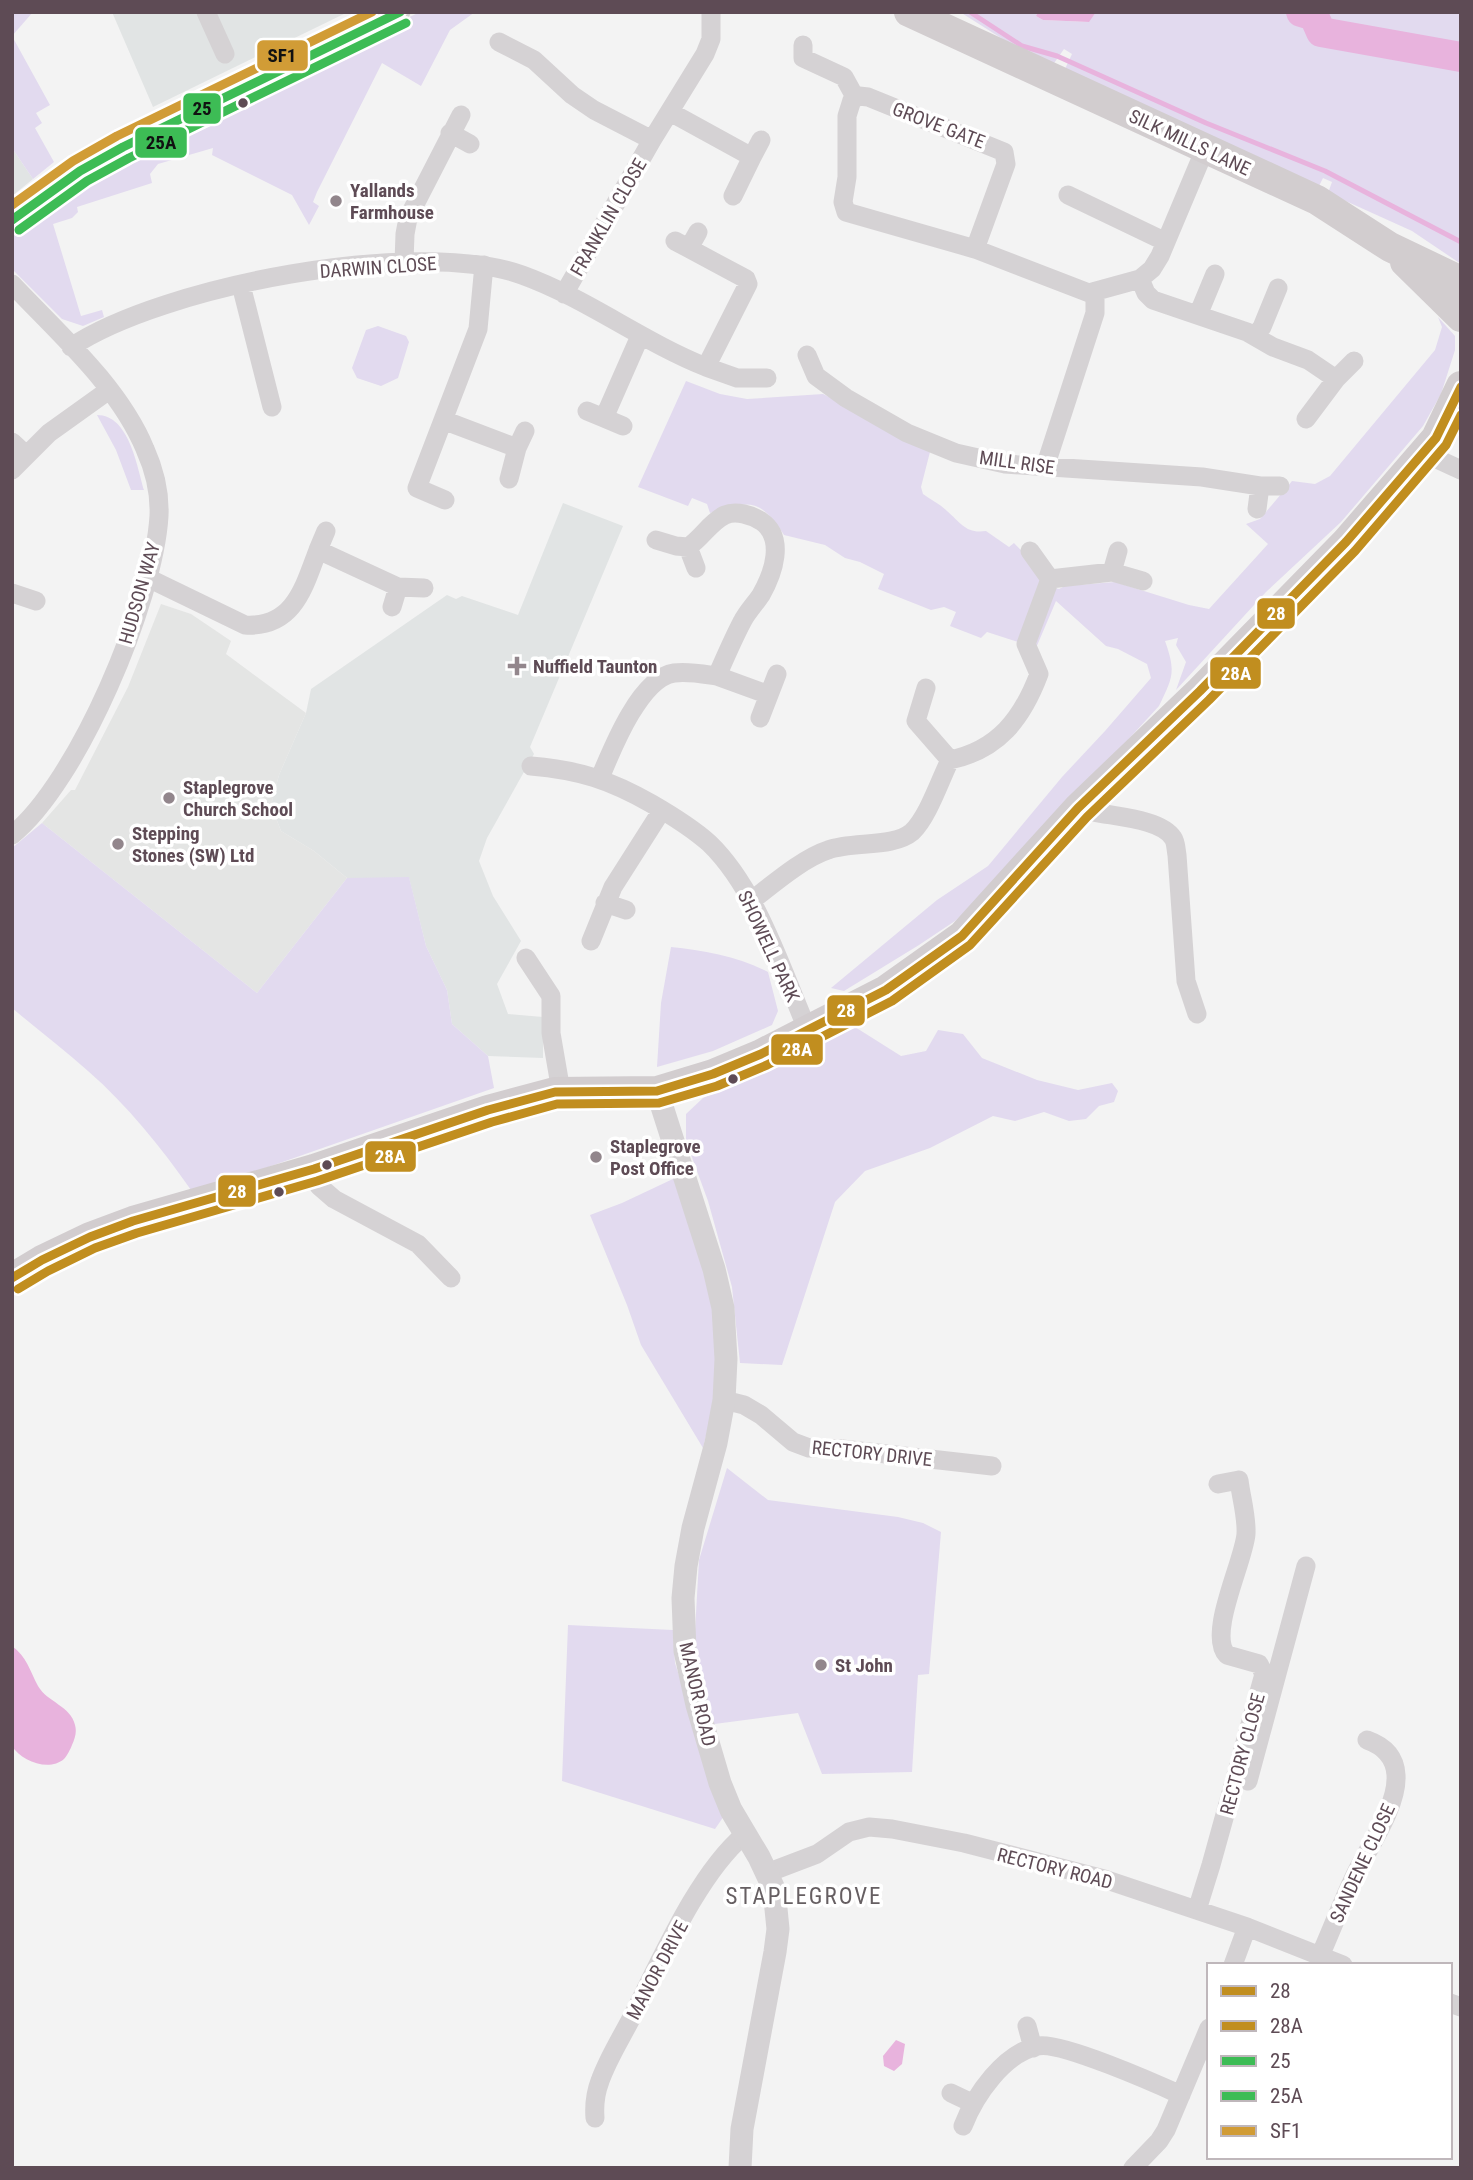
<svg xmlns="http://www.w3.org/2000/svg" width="1473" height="2180" font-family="'Roboto Condensed',sans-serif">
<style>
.commercial{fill:#e1e4e4}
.education{fill:#e4e5e4}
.green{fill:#e2daef}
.water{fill:#e8b3dd}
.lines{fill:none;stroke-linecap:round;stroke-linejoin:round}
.stream{stroke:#e8b3dd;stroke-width:5}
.river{stroke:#e8b3dd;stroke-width:30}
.minor{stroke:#d5d2d4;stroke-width:19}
.tertiary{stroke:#d5d2d4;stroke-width:23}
.primary{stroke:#d2cdcf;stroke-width:30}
.bus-1-casing{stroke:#fff;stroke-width:14}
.bus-2-casing{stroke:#fff;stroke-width:14}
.bus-3-casing{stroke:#fff;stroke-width:14}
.bus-4-casing{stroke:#fff;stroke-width:14}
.bus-5-casing{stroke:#fff;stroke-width:14}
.bus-1{stroke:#c18e1f;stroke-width:9}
.bus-2{stroke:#c18e1f;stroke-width:9}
.bus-3{stroke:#3dbc55;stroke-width:9}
.bus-4{stroke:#3dbc55;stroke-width:9}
.bus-5{stroke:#d19c36;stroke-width:9}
.bus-dot{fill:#5e4b55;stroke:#fff;stroke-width:2.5}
.poi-dot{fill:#92868c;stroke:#fff;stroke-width:2.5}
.labels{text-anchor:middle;stroke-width:7;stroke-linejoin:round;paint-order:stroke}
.street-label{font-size:19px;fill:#5e4b55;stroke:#fff}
.poi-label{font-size:19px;font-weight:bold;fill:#5e4b55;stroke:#fff;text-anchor:start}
.quarter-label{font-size:23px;letter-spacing:2px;fill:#665f62;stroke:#fff}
.line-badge{stroke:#fff;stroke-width:2.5}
.badge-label{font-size:19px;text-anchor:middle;font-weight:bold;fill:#fff}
.pale-badge-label{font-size:19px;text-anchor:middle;font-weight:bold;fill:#111}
</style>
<rect width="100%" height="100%" fill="#f3f3f3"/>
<path class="commercial" d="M 112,12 L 348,12 L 153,107 Z
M 12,148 L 33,179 L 12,196 Z
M 563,503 L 623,526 L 530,747 L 534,754 L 487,838 L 479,861 L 493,896 L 521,941 L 497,984 L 508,1014 L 543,1017 L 543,1058 L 488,1056 L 452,1024 L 447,990 L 426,946 L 409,878 L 347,878 L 314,851 L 281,831 L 271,805 L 279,775 L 306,713 L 311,689 L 447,595 L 456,599 L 462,596 L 518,615 Z"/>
<path class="education" d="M 161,604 L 191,614 L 231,641 L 226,654 L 306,713 L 279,775 L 271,805 L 281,831 L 314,851 L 347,878 L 257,993 L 42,823 L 71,790 L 75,790 L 128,687 Z"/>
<path class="green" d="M 12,12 L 33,12 L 12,36 Z
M 420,12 L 475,12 L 450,30 L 421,86 L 382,63 L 317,192 L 313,202 L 319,206 L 309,225 L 292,195 L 212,155 L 213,148 L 158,164 L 150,174 L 152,183 L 77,207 L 78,212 L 72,218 L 53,224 L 81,316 L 102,310 L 104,317 L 83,326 L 62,319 L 12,269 L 12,229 L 114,159 L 179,127 L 183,131 L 251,100 L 253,92 Z
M 960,12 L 1038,12 L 1036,16 L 1043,20 L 1088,22 L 1096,12 L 1461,12 L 1461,264 L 1412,231 L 1328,193 L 1332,182 L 1323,178 L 1319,186 L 1065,69 L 1072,54 L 1064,49 L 1052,66 L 1023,52 Z
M 12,36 L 50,105 L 36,113 L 42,123 L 35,128 L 54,162 L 33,179 L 12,148 Z
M 1438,317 L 1455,336 L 1455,350 L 1441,394 L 1423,426 L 1341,522 L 1266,592 L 1176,690 L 1186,662 L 1176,645 L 1178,638 L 1165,641 C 1176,672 1173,677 1159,706 L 990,890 L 955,921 L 919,945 L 844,991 L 831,988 L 937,900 L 988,866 L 1062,777 L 1105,731 L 1151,678 L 1147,664 L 1118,649 L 1106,646 L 1056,601 L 1036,648 L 987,632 L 981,638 L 950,626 L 956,612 L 944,607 L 931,610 L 878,589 L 884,574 L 860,562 L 845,558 L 825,545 L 784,535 C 760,498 750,500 710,513 L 707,504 L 692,498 L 688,506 L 638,487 L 686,381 L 720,394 L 747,399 L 823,394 L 931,448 L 921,487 L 923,494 C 931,500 940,504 947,511 C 961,523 966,534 986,531 L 1009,547 L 1014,543 L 1034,564 L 1043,584 L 1059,589 L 1065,586 L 1115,582 L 1189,605 L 1209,609 L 1268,544 L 1246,524 L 1260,519 L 1292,481 L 1315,484 L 1330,476 L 1435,350 L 1442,327 Z
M 378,326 L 406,336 L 409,342 L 398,378 L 381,386 L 357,378 L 352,368 L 366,330 Z
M 97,415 C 129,415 137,466 144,490 L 131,490 L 116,450 Z
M 42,823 L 257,993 L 347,878 L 409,877 L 426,946 L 447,990 L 452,1024 L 488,1056 L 494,1088 L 254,1172 L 191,1190 C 161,1147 127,1105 88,1071 C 63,1049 37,1029 12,1008 L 12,848 Z
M 671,947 C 703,950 740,957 768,972 L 778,1011 L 772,1025 L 713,1051 L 657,1067 L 661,1003 Z
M 855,1027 L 901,1056 L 926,1051 L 938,1030 L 963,1034 L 982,1058 L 1037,1080 L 1078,1090 L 1112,1083 L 1118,1091 L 1114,1102 L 1099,1106 L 1086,1119 L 1069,1121 L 1044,1112 L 1015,1121 L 993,1116 L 930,1148 L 865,1171 L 835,1202 L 782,1365 L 740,1363 L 732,1287 L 708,1201 L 686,1141 L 686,1114 L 703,1098 Z
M 675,1178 L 716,1302 L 718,1388 L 703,1448 L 641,1345 L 627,1305 L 590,1215 L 622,1203 Z
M 727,1468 L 768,1500 L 898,1517 L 923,1523 L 941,1532 L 929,1674 L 918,1675 L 912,1772 L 822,1774 L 798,1713 L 707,1725 L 694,1649 L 699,1560 Z
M 568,1625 L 673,1630 L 675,1663 L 724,1816 L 715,1829 L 562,1781 Z"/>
<path class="water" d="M 1038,12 L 1096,12 L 1089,22 L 1043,20 L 1036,16 Z
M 12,1646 C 27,1657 30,1671 38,1686 C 47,1702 71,1706 75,1725 C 77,1732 75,1738 72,1745 C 70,1750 67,1756 64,1759 C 49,1772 21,1761 12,1746 Z
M 896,2040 L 905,2044 L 902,2064 L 894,2071 L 884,2066 L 883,2056 Z"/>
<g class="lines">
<path class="stream" d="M 970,12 L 1022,46 L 1057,56 L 1206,123 L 1325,171 L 1461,242"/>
<path class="river" d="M 1301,12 L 1314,16 L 1321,32 L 1461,57"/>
<path class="minor" d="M 206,12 L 225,54
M 499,42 L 534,60 L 572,95 L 594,110 L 652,140
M 803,45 L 803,58 L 844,77 L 855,97
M 670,112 L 752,157 L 733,196
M 450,133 L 470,144
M 752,157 L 761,140
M 1068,195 L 1166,242
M 12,220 L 80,171 L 123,147 L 401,12
M 689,248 L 698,232
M 975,249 L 1006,164 L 1004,152 L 868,97 L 859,96 L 852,100 L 847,116 L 847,177 L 843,202 L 846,212 L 975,249 L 1089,293 L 1140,279 L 1152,269 L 1160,256 L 1205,149
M 404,262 L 405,234 L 408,218 L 461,115
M 1140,279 L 1146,293 L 1153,300 L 1247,332 L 1273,347 L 1308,360 L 1336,379 L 1306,419
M 12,284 C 58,333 119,386 145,449 C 154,469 160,494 159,516 C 154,601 78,782 12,835
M 241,285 L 272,407
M 564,294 L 652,140 L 705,54 L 711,39 L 711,12
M 1198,315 L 1215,274
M 1255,336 L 1262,327 L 1278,288
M 71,347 C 162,286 418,237 522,275 C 586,298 643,342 706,367 L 748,284 L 746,279 L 675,241
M 807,355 L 816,376 L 846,398 L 907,433 L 956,453 L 1005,464 L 1202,477 L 1260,486 L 1280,486
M 706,367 L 737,378 L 767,378
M 1336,379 L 1354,361
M 587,411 L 604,418
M 443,420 L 517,448
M 623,426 L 604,418 L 640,336
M 12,442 L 26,455
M 1427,449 L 1437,459 L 1461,470
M 1042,466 L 1047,461 L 1095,313 L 1095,292
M 12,470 L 49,433 L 109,390
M 509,479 L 517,448 L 525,431
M 445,500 L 417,488 L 478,329 L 484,265
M 1257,509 L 1260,486
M 326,531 L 318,550 L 398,587 L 424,588
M 656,540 L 676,546 L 688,547
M 1030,551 L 1050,579
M 1112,572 L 1118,551
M 148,578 L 245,625 C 294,628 304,587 318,550
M 12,593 L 36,601
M 392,607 L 398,587
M 717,676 L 769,695
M 926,688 L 916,721 L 950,760
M 760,718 L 777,674
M 531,766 C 579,770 610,780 652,804 C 671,815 692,828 709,843 C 757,889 782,971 808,1031
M 600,778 C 612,749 640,678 674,673 C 688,671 703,674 717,676 C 725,658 733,639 742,622 C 747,612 755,604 761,595 C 773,574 786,538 761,521 C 751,515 736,510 725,515 C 710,522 702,538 688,547 L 696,568
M 1078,808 C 1102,817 1159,816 1173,838 C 1176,842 1176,850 1177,855 L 1186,981 L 1197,1014
M 751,901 C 772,885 803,858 828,850 C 853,841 893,848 912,832 C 928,817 940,780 950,760 C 998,750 1022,719 1039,674 L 1026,644 L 1050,579 L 1112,572 L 1143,581
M 605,903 L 626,910
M 591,941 L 613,887 L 662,810
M 526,958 L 551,996 L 551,1033 L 561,1091
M 314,1169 L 319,1186 L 334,1199 L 418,1244 L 451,1278
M 724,1400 L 744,1405 L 761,1415 L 793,1442 L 809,1448 L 842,1449 L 992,1466
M 1248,1781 L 1306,1566
M 767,1873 L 817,1854 L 849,1832 L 869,1827 L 892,1829 L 964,1843 L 1104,1879 L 1247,1927 L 1343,1965
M 1197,1910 L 1211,1865 L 1264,1674 L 1259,1664 L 1227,1655 C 1207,1634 1244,1561 1246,1534 C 1247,1517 1241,1497 1239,1480 L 1218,1484
M 1320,1956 C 1332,1929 1342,1902 1355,1875 C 1368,1848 1398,1806 1396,1775 C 1395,1757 1384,1746 1367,1740
M 1233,1965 L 1247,1927
M 1450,2003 L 1461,2007
M 1027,2026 L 1033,2048
M 951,2093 L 972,2103
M 595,2118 C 594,2105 595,2094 600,2081 C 608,2058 623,2035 634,2013 C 662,1958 698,1874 744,1835
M 963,2126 C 975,2095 1004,2053 1038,2046 C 1060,2041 1157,2084 1181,2095
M 1133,2168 L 1159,2141 L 1166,2130 L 1209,2028"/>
<path class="tertiary" d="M 657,1091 L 714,1269 L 723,1308 L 726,1359 L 724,1400 L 716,1443 L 693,1528 L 686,1566 L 683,1598 L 685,1651 L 697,1705 L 720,1783 L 731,1810 L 759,1857 L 774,1889 L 778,1929 L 775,1952 L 742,2129 L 740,2168"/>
<path class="primary" d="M 909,12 L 1317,200 L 1390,247 L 1461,281
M 1405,262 L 1461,317
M 12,1278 L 42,1260 L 90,1237 L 133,1221 L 314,1169 L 488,1110 L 555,1092 L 657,1091 L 713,1074 L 761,1054 L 886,990 L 962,936 L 1078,808 L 1200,691 L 1346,542 L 1436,438 L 1461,386"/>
<g class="bus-1-casing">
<path id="bus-1" d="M 12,1278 L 42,1260 L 90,1237 L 133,1221 L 314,1169 L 488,1110 L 555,1092 L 657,1091 L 713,1074 L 761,1054 L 886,990 L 962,936 L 1078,808 L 1200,691 L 1346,542 L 1436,438 L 1461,387"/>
</g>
<g class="bus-2-casing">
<path id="bus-2" d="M 18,1289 L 48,1271 L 95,1248 L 137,1233 L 317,1181 L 492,1122 L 557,1104 L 659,1103 L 717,1086 L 767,1065 L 892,1001 L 970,945 L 1087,817 L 1209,700 L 1355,551 L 1446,445 L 1461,415"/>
</g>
<g class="bus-3-casing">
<path id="bus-3" d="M 12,220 L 80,171 L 123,147 L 400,12"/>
</g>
<g class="bus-4-casing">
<path id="bus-4" d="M 19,230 L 87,181 L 129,158 L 406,23"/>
</g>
<g class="bus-5-casing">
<path id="bus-5" d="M 12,205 L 73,161 L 117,136 L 372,12"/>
</g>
<use href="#bus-1" class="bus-1"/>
<use href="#bus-2" class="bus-2"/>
<use href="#bus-3" class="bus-3"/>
<use href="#bus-4" class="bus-4"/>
<use href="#bus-5" class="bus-5"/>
</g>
<g class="bus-dot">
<circle cx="243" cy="103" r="6"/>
<circle cx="733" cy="1079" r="6"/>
<circle cx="327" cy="1165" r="6"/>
<circle cx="279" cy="1192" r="6"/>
</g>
<g class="poi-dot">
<circle cx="336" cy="201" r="7"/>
<path d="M513.5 655.5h7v7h7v7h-7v7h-7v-7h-7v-7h7z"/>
<circle cx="169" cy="798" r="7"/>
<circle cx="118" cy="844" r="7"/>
<circle cx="596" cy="1157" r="7"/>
<circle cx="821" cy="1665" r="7"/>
</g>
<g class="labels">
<g class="street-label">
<text transform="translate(939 125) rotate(21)" y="7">GROVE GATE</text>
<text transform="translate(1190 142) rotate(25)" y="7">SILK MILLS LANE</text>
<text transform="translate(608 217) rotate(-60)" y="7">FRANKLIN CLOSE</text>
<text transform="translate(378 267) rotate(-4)" y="7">DARWIN CLOSE</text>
<text transform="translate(1017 462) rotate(8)" y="7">MILL RISE</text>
<text transform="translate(139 593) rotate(-74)" y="7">HUDSON WAY</text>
<text transform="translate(769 946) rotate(65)" y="7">SHOWELL PARK</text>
<text transform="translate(872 1453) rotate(6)" y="7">RECTORY DRIVE</text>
<text transform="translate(698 1694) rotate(77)" y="7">MANOR ROAD</text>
<text transform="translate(1242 1754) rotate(-75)" y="7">RECTORY CLOSE</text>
<text transform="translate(1362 1863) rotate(-65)" y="7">SANDENE CLOSE</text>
<text transform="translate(1055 1868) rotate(14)" y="7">RECTORY ROAD</text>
<text transform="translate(657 1970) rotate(-62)" y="7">MANOR DRIVE</text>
</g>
<g class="poi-label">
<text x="350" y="197">Yallands<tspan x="350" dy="22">Farmhouse</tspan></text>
<text x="533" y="673">Nuffield Taunton</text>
<text x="183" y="794">Staplegrove<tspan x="183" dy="22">Church School</tspan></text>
<text x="132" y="840">Stepping<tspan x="132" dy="22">Stones (SW) Ltd</tspan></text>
<text x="610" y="1153">Staplegrove<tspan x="610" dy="22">Post Office</tspan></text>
<text x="835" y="1672">St John</text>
</g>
<g class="quarter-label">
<text x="804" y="1904">STAPLEGROVE</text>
</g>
</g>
<g class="line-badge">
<rect x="256" y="39" width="53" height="33" rx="7" fill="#d19c36"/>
<rect x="182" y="92" width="40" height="33" rx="7" fill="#3dbc55"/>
<rect x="134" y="126" width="54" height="33" rx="7" fill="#3dbc55"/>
<rect x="1256" y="597" width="40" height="33" rx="7" fill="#c18e1f"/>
<rect x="1209" y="656" width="53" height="34" rx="7" fill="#c18e1f"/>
<rect x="826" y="994" width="40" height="33" rx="7" fill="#c18e1f"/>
<rect x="770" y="1033" width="54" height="33" rx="7" fill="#c18e1f"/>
<rect x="364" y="1140" width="53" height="33" rx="7" fill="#c18e1f"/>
<rect x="217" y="1174" width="40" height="34" rx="7" fill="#c18e1f"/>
</g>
<g class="badge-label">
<text x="1276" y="620">28</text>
<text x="1236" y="680">28A</text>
<text x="846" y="1017">28</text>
<text x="797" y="1056">28A</text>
<text x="390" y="1163">28A</text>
<text x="237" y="1198">28</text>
</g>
<g class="pale-badge-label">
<text x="282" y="62">SF1</text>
<text x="202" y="115">25</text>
<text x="161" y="149">25A</text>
</g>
<rect width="1473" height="2180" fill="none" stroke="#5e4b55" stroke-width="28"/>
<rect x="1207" y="1963" width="245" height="196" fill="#ffffff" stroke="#bfb7bb" stroke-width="2"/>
<rect x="1221" y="1986" width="35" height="10" fill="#c18e1f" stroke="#bfb7bb" stroke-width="2"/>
<text x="1270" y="1998" font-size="21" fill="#5e4b55">28</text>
<rect x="1221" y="2021" width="35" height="10" fill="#c18e1f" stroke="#bfb7bb" stroke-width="2"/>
<text x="1270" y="2033" font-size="21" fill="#5e4b55">28A</text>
<rect x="1221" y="2056" width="35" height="10" fill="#3dbc55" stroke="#bfb7bb" stroke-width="2"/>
<text x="1270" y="2068" font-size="21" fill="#5e4b55">25</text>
<rect x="1221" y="2091" width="35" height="10" fill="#3dbc55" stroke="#bfb7bb" stroke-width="2"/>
<text x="1270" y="2103" font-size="21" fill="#5e4b55">25A</text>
<rect x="1221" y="2126" width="35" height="10" fill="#d19c36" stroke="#bfb7bb" stroke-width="2"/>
<text x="1270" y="2138" font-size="21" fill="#5e4b55">SF1</text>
</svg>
